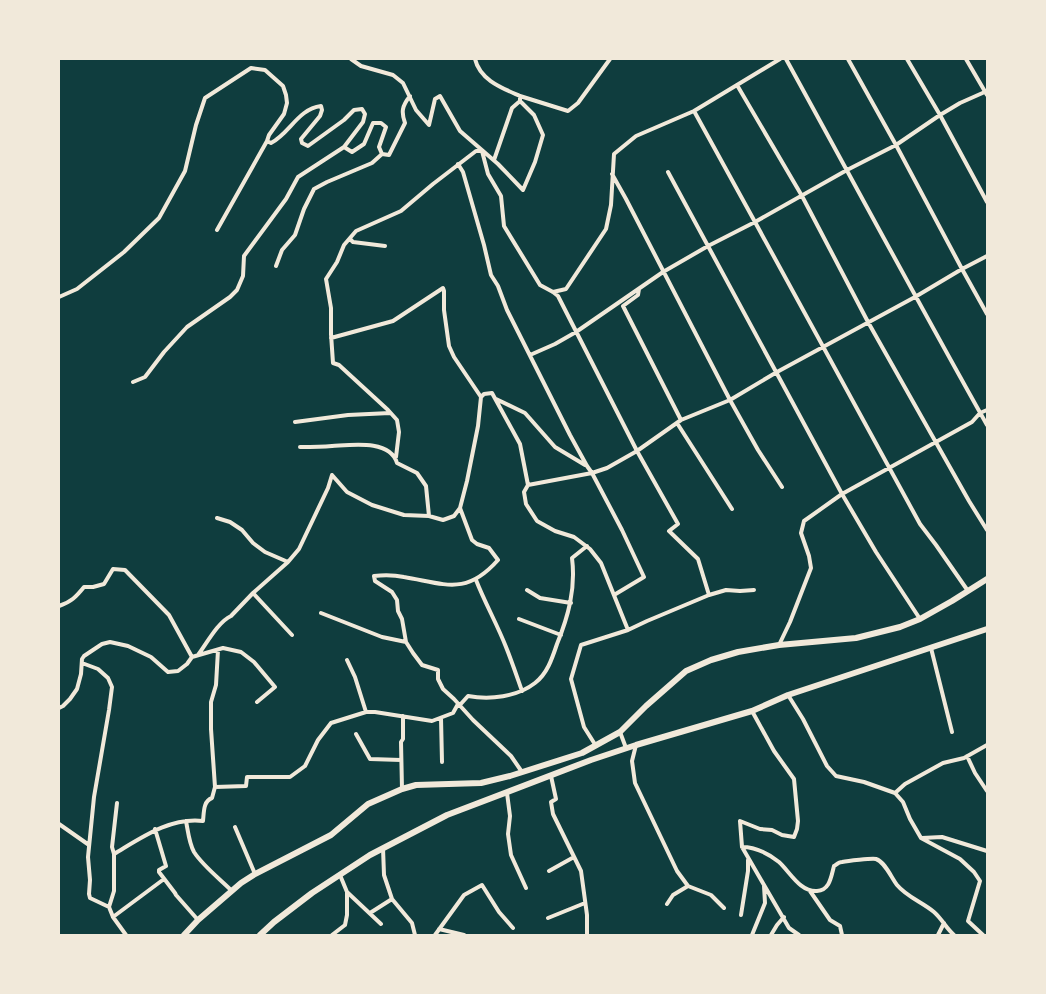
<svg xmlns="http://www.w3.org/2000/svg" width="1046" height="994" font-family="'Libre Baskerville',serif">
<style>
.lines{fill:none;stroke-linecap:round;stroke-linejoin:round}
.minor{stroke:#f1e9da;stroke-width:4}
.trunk{stroke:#f1e9da;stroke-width:6}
</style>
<rect width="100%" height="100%" fill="#0f3d3e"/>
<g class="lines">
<path class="minor" d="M 351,59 L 361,66 L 393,75 L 403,83 L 416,110 L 429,125 L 435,99 L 440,96 L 460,131 L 498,164 L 523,190 L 535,162 L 543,135 L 534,115 L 520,101 L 520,96 L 568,111 L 578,103 L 610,59
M 475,59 C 480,80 502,88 520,96
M 786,59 C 853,181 919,304 987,425
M 848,59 L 896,145 L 962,269 L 987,314
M 907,59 L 940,115 L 987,202
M 966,59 L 987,95
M 737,85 L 802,196 L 868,322 L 969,501 L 987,530
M 694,111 L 755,222 L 920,524 L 936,545 L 968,591
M 494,160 L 512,108 L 520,101
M 458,164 L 463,172 L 484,245 L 491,275 L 498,286 L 507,310 L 570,435 L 587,466 L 592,473 L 622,530 L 644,577 L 614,595
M 668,172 L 842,494 L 876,552 L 920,619
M 612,174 L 626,199 L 730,400 L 758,450 L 782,487
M 217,230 L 267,141
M 350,239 L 353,242 L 385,246
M 276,266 L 282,250 L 295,235 L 304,209 L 314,189 L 327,182 L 372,163 L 382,154
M 639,289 L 638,295 L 623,306 L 681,420
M 553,292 L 566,289 L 606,229 L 611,205 L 614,154 L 636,136 L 694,111 L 780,59
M 59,297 L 77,289 L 124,252 L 159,218 L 185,171 L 196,125 L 205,98 L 251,68 L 265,70 L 283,86 L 286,95 L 287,103 L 284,114 L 269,135 L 267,141 L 271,143 C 290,133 298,109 321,106 L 322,110 L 320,116 L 301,139 L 302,143 L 308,146 L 344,120 L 354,110 L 362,109 L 365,114 L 363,122 L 344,147 L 352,152 L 364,144 L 373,123 L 381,123 L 386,127 L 379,147 L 382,154 L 389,155 L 405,123 C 401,112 402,106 410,96
M 331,338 L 393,321 L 443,288 L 444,291 L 444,310 L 449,346 L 454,357 L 481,397
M 530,355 L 555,344 L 576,332 L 663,272 L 708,246 L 755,222 L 847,170 L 896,145 L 940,115 L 960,103 L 987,91
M 133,382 L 145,377 L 164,352 L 187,327 L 230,297 L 237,290 L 243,276 L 244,256 L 286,199 L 298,177 L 344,147
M 496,399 L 525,413 L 555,447 L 585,465
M 295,422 L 348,415 L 390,413
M 677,423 L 732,509
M 300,447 C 311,447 321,447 332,446 C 351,445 390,439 397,463 L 417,473 L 426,486 L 429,516
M 396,457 L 399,432 L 397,420 L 388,410 L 339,365 L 333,363 L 331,334 L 331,308 L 326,279 L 337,262 L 344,245 L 356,231 L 401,211 L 433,184 L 476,151 L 482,151 L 488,174 L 501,196 L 504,226 L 540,285 L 553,292 L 558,296 L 637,451 L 678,524 L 669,531 L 698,559 L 709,595
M 528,485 L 592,473 L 607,468 L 637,451 L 681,420 L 730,400 L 777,372 L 915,297 L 962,269 L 987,256
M 460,508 L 472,540 L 477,544 L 489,548 L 498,560 C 466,596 446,584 404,577 C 394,575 384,575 374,576 L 375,581 L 392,592 L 397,600 L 398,611 L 402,619 L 406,642 L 413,653 L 422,665 L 438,670 L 438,679 L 443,689 L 454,699 L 473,720 L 511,756 L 522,772
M 217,518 L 230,522 L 242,530 L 253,543 L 265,552 L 288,562 L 299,549 L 328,488 L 332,475 L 347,492 L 372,505 L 404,515 L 429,516 L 443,520 L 454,516 L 460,508 L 467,481 L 478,426 L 481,397 L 484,394 L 492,393 L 520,444 L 528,485 L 524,492 L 526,504 L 537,521 L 555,531 L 574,537 L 590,549 L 601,563 L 628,630
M 476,580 C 485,603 497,624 506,647 C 512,662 517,677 522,691
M 527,590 L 540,598 L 571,603
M 253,593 L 292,635
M 59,606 C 71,602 76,597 84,587 L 93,587 L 104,584 L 113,569 L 125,570 L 169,615 L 192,657
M 321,613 L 382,637 L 406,642
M 519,619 L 561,635
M 779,645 L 790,622 L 811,568 L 809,556 L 801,533 L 804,521 L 842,494 L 972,422 L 980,413 L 987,410
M 931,648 L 952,732
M 198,655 C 207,643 218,622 231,616 L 253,593 L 288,562
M 347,660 L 355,677 L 366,712
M 82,663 L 98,669 L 108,678 L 112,687 L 109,710 L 94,797 L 88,857 L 90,880 L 89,894 L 90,898 L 109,907
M 788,695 L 803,719 L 827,766 L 836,776 L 864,782 L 895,793 L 903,802 L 910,819 L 921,838 L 960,859 L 974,872 L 980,881 L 968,921 L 983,935
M 459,706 L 468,696 C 490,700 517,697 535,683 C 547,674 552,659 557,644 C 568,617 576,589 572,558 L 587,546
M 59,708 L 63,706 L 70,699 L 77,689 L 81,674 L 82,659 L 84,656 L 102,644 L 110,642 L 128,646 L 151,657 L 168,672 L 178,671 L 187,664 L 192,657 L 223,648 L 241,652 L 254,662 L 275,687 L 257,702
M 752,711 L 774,751 L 794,779 L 798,821 L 797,829 L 794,837 L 782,835 L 772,830 L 760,829 L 740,821 L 742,847 L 789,928 L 799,935
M 441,718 L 442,762
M 620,732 L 626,748
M 356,734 L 370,759 L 401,760
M 636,745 L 632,761 L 635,783 L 677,871 L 688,886 L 711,895 L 724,908
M 596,746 L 584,727 L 571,679 L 581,645 L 628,630 L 647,621 L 709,595 L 726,590 L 740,591 L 754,590
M 967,756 L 975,773 L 987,791
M 551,776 L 556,799 L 551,802 L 553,814 L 581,871 L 587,915 L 587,935
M 215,787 L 246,786 L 247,777 L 290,777 L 305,766 L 318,740 L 331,723 L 366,712 L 375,712 L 432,721 L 453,713 L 458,704
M 402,789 L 401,742 L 403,739 L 403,716
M 507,793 L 510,816 L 508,834 L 511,855 L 526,888
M 895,793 L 905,784 L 943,763 L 964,758 L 987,745
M 117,803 L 112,847 L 114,854 L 114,891 L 109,907 L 113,917 L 126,935
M 186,821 C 188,831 189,843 194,852 C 203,866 220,879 232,891
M 59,824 L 89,845
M 235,827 L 255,874
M 155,829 L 166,866 L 159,870 L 159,872 L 175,893 L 176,895 L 198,920
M 922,838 L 942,837 L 987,851
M 742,847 C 755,847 769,854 779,862 C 790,872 800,892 817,891 C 830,890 831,877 834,866 C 837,864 839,862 842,862 C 847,861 872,858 876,859 C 885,862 891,877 897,885 C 907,897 922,902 934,912 C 942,919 946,928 954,935
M 383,848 L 384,875 L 392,899 L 412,923 L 415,935
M 114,854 C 141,838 170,817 203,821 C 204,813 203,801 212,798 L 215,787 L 211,729 L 211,702 L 216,685 L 218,650
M 549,871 L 574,857
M 340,875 L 347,892 L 381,924
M 810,891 L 830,920 L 840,926 L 842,935
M 667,904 L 673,895 L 688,886
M 370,913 L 392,899
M 741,915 L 748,871 L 748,860
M 113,917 L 164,879
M 548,918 L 585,903
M 439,929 L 464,935
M 332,935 L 345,925 L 347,915 L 347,892
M 435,935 L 464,895 L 482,885 L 499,912 L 513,928
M 752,935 L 765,903 L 764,886
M 771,935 L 777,925 L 784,917
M 938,935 L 944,923"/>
<path class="trunk" d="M 184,935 L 198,920 L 241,883 L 255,874 L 331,835 L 368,804 L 402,789 L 416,785 L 481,783 L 510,776 L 582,753 L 620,732 L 646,706 L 686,671 L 711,660 L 738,652 L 779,645 L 856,638 L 900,627 L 920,619 L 952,601 L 987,579
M 260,935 L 274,922 L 312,893 L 370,855 L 447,815 L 591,760 L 636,745 L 752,711 L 788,695 L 987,629"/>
</g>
<rect width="1046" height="994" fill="none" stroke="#f1e9da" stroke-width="120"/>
</svg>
